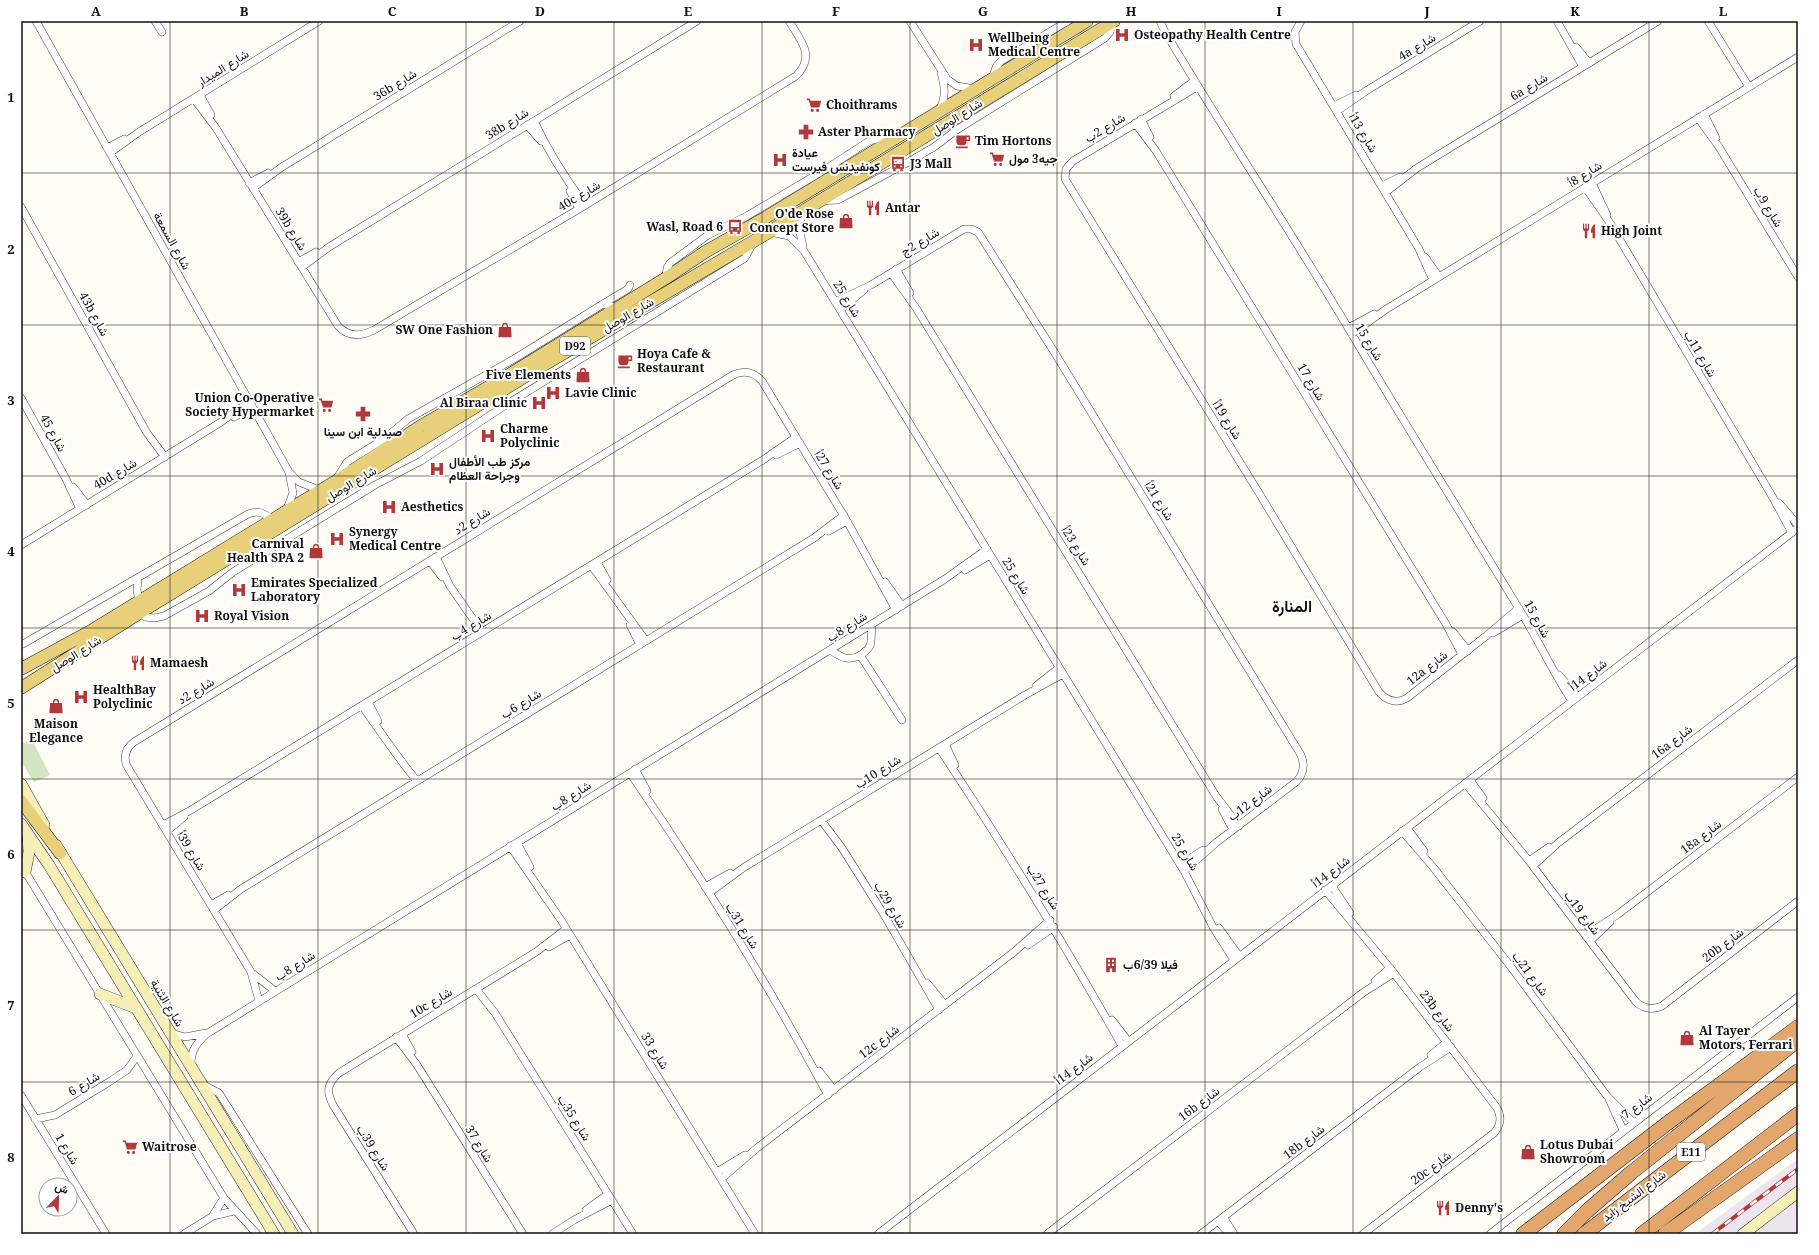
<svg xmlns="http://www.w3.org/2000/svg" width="1819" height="1255" font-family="'Noto Serif',Vazirmatn,serif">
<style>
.industrial{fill:#ede6ee}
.green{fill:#d3e5c2}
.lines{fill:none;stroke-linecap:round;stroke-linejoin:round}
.street-casing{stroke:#434343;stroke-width:8}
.secondary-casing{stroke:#323232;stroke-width:12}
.primary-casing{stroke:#212121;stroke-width:13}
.highway-casing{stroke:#212121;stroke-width:15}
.street{stroke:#fff;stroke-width:7}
.secondary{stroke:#f6f0b8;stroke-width:11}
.primary{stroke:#e8d07b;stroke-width:12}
.highway{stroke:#e3a76e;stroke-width:14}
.rail-casing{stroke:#b1383b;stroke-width:4}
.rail{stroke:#fff;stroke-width:2.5;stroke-dasharray:8;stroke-linecap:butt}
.grid{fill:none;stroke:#101010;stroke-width:1;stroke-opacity:0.55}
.labels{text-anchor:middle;stroke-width:4;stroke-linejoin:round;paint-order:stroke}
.shield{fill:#fff;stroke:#585858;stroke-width:1}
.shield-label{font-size:11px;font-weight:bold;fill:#101010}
.poi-label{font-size:12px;font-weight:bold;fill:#101010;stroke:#fff;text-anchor:start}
.street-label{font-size:12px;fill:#101010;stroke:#fff}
.district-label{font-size:16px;font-weight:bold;fill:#101010;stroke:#fff}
.neatline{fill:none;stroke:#101010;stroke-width:1.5}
.grid-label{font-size:13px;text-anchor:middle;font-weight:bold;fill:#101010}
</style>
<rect width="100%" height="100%" fill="#fefcf5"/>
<path class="industrial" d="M 1798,1159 L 1798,1234 L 1695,1234 Z"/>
<path class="green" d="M 32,740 L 50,775 L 34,782 L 21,761 L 21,744 Z"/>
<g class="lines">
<g class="street-casing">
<path id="street" d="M 36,21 L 289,472 L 293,493 L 287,509
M 155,21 L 162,32
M 910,21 L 947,79 L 957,86 L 975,89
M 1160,21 L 1164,30 C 1225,133 1292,233 1353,336 C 1408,429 1465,520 1521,612 C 1539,641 1553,673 1572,701
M 1301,21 L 1295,32 L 1296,44 L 1419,249 L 1433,280
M 1557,21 L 1583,67
M 1708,21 L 1749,87
M 1576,47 L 1589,63
M 992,79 L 996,67 L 1001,61 L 1068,21
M 1197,87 L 1073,161 L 1066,169 L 1065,179 L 1259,493 L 1379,692 C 1387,701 1397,704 1407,698 L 1486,636 L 1519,608
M 200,95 L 211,115
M 1174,96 L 1194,81
M 194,99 L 216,128 L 338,326 C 348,337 360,337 374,330 L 579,209 L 796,76 C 816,56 801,41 789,21
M 1334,106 L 1356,95
M 940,109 C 946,96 945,87 941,73
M 1337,111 L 1366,91 L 1480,21
M 1704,114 L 1716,138
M 1698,118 L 1719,147 L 1798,277
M 1141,119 L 1150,137
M 534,121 C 548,151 565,178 585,205
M 1135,123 L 1156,151 L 1446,624 L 1462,655
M 527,125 L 541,141
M 107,148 L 124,139
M 110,153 L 139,132 L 319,21
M 249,183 L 268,173
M 1592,183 L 1607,215
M 1382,186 L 1400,177
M 1585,187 L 1610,223 L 1772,496 L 1792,533
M 253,188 L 282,167 L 520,21
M 570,191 L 579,209
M 1386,192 L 1417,168 L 1658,21
M 820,201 L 838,200 L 905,164 L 934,147 L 958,129 L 1105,38 L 1110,32 L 1114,22
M 21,207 L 147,433 L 165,457
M 770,232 L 789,236 L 804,251 L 1184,871 L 1213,927 L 1234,960
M 803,247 L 799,228 L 803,211
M 1425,257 L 1439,277
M 298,262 L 316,252
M 302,267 L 329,247 L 697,21
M 896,269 L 910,293
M 891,273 L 916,308 L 1216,796 L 1239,826
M 666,278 L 667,268 L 670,263 L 708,235 L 747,216 L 826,169 L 869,141 L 880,138 L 891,140
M 835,302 L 871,285 L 964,229 L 971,229 L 978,232 L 1053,350 L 1301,755 C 1305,765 1304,774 1296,782 L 1217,842 L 1184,871
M 603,304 L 628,289 L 630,285
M 840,310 L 864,290
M 1348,328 L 1374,314
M 1352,334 L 1385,310 L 1798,57
M 21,398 L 66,479 L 80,509
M 234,417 L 253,408
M 776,455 L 800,443
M 289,472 L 299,482 L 319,490
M 337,478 L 347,462 L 384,439 L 408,419 L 514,359 L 603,304 L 618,308
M 73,487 L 87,505
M 1779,503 L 1798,525
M 829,531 L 847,521
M 21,545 L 221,422 L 249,402
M 436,557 L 450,586 L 482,632
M 430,561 L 442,577
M 597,562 L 607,580
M 591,565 L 646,641
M 965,570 L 990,555
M 138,579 L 137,590 L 139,601
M 885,582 L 902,606
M 141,612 L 145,617 L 155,618 L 164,616 L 209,591 L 233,572 L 375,485 L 421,461 L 504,406 L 745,258 L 754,241
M 630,625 L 640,645
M 1453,632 L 1468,651
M 1493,633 L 1523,615
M 23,644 L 248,514 C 258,510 264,513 272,519
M 830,650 C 841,657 848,662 861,655 C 864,652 868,650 870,646 C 872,640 871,631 872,624
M 860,655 L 902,720
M 1559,675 L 1578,697
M 1036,686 L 1059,668
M 368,702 L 378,721
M 362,706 C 380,731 397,757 417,781
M 945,744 L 955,765
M 939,748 C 1004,846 1064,943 1122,1046
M 635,769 L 647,791
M 630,773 C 701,876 768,984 828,1095
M 1470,780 L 1483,798
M 1465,783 L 1529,861 L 1636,1002 C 1644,1009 1653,1010 1662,1006 L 1798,901
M 1222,809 L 1233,830
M 821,820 L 842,848 L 886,918 L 939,1010
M 163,825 L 191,810 L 763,460 L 796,437
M 1407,828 L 1424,851
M 167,831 L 184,817
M 1402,831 L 1433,867 L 1511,967 L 1607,1096 L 1634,1123
M 517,843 L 530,867
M 510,846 L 561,920 L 755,1234
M 1529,861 L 1549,847
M 1180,865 L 1203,850
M 1533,866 L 1558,843 L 1798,660
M 23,868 L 224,1198 L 257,1234
M 1332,886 L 1350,913
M 705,887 L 730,873
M 1325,890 L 1390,968 L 1497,1108 C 1502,1117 1501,1125 1494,1133 L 1363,1234
M 709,893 L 743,868 L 1025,695 L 1063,674
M 211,905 L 228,895
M 214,910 L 241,889 L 814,538 L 844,515
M 1219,928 L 1239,956
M 1586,935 L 1617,915 L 1798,777
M 1590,941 L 1610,922
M 1028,945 L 1054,927
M 549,947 L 570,935
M 252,973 L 275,991
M 1375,981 L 1390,968
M 927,983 L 945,1005
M 476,989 L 495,1013 L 633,1234
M 259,1001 L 251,972 L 127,766 C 123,756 126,748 134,742 L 733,375 C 744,370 754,372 762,381 L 847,521 L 896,610
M 1112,1020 L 1128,1041
M 171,1033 L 185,1037 L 206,1033
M 402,1034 L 412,1052
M 396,1037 L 417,1065 L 523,1234
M 1431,1055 L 1447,1042
M 191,1064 C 191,1050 197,1042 208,1033 L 945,579 L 987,549
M 819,1071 L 834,1090
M 202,1084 L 219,1093 L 308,1234
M 21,1095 L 106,1234
M 1609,1099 L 1623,1130
M 35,1119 L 55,1115 L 109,1082 L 127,1070 L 137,1056
M 717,1172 L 745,1155
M 721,1179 L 757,1148 L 1014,952 L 1050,920
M 586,1210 L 608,1194
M 213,1215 L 224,1198
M 1223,1217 L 1234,1234
M 1218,1221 L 1229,1234
M 184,1234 L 213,1216 L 234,1211
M 414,1234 L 333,1105 C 326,1091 327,1084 339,1073 L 536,952 L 566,929
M 552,1234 L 574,1220 L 612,1200
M 878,1234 L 1798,528
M 1047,1234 L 1364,992 L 1394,973
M 1201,1234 L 1420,1067 L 1451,1047
M 1490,1234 L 1798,997"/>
</g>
<g class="secondary-casing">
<path id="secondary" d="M 21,784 L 44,825
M 21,824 L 49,865 L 274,1234
M 56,845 L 293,1234
M 25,872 L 29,852 L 28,836
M 100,994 L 136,1008
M 1743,1234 L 1798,1192"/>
</g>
<g class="primary-casing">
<path id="primary" d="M 21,669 L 89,632 L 336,481 L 421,426 L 499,381 L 666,278 L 705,252 L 765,218 L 1087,21
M 21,688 L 141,612 L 542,366 L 754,241 L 1114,21
M 21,801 L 60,853"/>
</g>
<g class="highway-casing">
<path id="highway" d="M 1523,1234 L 1669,1122 L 1798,1027
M 1564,1234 L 1587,1211 L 1632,1172 L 1798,1040
M 1584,1234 L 1798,1071
M 1642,1234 L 1798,1114
M 1665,1234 L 1798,1139"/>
</g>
<use href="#street" class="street"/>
<use href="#secondary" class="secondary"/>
<use href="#primary" class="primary"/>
<use href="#highway" class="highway"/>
<g class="rail-casing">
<path id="rail" d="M 1712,1234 L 1798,1169"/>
</g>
<use href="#rail" class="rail"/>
</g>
<path class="grid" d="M 170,21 L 170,1234M 318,21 L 318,1234M 466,21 L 466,1234M 614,21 L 614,1234M 762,21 L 762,1234M 910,21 L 910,1234M 1057,21 L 1057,1234M 1205,21 L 1205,1234M 1353,21 L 1353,1234M 1501,21 L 1501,1234M 1649,21 L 1649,1234M 21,173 L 1798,173M 21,325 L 1798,325M 21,476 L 1798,476M 21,628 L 1798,628M 21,779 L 1798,779M 21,930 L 1798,930M 21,1082 L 1798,1082"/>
<defs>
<g id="hospital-bare" transform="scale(1.2)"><path d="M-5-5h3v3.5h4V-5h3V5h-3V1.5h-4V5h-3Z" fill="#b1383b" stroke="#fff" stroke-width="2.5" paint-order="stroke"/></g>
<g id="supermarket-bare" transform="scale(1.2)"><path d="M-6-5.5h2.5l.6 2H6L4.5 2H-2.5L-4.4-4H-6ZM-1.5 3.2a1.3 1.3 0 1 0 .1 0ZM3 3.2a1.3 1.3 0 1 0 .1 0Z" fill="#b1383b" stroke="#fff" stroke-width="2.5" paint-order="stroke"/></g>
<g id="pharmacy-bare" transform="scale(1.2)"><path d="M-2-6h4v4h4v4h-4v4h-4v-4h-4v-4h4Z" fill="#b1383b" stroke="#fff" stroke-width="2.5" paint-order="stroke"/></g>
<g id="cafe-bare" transform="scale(1.2)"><path d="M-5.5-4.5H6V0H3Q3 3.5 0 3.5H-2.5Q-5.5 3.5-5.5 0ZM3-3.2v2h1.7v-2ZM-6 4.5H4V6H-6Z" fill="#b1383b" stroke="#fff" stroke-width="2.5" paint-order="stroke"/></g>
<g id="bus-bare" transform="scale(1.2)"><path d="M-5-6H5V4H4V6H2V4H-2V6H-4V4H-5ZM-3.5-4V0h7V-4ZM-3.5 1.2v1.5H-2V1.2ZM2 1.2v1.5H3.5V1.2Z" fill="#b1383b" stroke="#fff" stroke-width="2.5" paint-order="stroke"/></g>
<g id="restaurant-bare" transform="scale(1.2)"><path d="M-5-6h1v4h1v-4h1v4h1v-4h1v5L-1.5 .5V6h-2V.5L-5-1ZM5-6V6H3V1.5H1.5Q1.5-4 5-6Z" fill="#b1383b" stroke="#fff" stroke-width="2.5" paint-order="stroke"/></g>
<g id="shop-bare" transform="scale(1.2)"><path d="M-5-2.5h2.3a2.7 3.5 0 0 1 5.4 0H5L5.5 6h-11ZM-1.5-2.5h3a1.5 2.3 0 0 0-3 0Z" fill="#b1383b" stroke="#fff" stroke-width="2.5" paint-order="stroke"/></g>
<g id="building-bare" transform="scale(1.2)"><path d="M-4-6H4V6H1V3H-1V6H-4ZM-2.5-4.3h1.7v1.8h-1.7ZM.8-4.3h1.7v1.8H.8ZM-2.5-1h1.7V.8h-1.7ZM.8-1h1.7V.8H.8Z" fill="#b1383b" stroke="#fff" stroke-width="2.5" paint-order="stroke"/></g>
</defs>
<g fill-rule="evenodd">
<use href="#hospital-bare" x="1122" y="35"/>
<use href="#hospital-bare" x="976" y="45"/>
<use href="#supermarket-bare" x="814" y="105"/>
<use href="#pharmacy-bare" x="806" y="132"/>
<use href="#cafe-bare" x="963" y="141"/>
<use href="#supermarket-bare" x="997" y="159"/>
<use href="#hospital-bare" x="780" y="160"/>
<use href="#bus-bare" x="898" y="164"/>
<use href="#restaurant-bare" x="873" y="208"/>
<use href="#shop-bare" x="846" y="221"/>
<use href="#bus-bare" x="735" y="227"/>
<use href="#restaurant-bare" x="1589" y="231"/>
<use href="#shop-bare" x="505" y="330"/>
<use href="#cafe-bare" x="625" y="361"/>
<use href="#shop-bare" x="583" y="375"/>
<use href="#hospital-bare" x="553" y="393"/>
<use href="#hospital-bare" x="539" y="403"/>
<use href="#supermarket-bare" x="326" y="405"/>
<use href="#pharmacy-bare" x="363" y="414"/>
<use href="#hospital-bare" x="488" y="436"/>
<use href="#hospital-bare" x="437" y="469"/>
<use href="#hospital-bare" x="389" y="507"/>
<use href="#hospital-bare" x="337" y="539"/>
<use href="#shop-bare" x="316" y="551"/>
<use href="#hospital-bare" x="239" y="590"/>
<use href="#hospital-bare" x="202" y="616"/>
<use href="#restaurant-bare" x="138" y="663"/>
<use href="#hospital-bare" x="81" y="697"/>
<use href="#shop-bare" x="56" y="706"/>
<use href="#building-bare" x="1111" y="965"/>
<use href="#shop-bare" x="1687" y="1038"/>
<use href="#supermarket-bare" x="130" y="1147"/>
<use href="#shop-bare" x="1528" y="1152"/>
<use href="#restaurant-bare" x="1443" y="1208"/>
</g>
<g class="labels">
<g class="shield">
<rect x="560" y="337" width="30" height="18" rx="3"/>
<rect x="1677" y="1143" width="28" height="18" rx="3"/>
</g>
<g class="shield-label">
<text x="575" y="350">D92</text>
<text x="1691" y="1156">E11</text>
</g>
<g class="poi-label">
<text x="1134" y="39">Osteopathy Health Centre</text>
<text x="988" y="42">Wellbeing<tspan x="988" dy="14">Medical Centre</tspan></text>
<text x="826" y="109">Choithrams</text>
<text x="818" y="136">Aster Pharmacy</text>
<text x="975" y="145">Tim Hortons</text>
<text x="792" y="157">عيادة<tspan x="792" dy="14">كونفيدنس فيرست</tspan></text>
<text x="1009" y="163">جيه3 مول</text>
<text x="910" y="168">J3 Mall</text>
<text x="885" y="212">Antar</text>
<text x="834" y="218" text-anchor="end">O'de Rose<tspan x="834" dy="14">Concept Store</tspan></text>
<text x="723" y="231" text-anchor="end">Wasl, Road 6</text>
<text x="1601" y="235">High Joint</text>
<text x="493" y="334" text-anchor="end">SW One Fashion</text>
<text x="637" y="358">Hoya Cafe &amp;<tspan x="637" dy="14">Restaurant</tspan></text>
<text x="571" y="379" text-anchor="end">Five Elements</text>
<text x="565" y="397">Lavie Clinic</text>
<text x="314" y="402" text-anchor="end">Union Co-Operative<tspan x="314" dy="14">Society Hypermarket</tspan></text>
<text x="527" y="407" text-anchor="end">Al Biraa Clinic</text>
<text x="500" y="433">Charme<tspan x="500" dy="14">Polyclinic</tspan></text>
<text x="363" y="436" text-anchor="middle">صيدلية ابن سينا</text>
<text x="449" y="466">مركز طب الأطفال<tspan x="449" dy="14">وجراحة العظام</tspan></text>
<text x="401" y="511">Aesthetics</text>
<text x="349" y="536">Synergy<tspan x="349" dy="14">Medical Centre</tspan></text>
<text x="304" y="548" text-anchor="end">Carnival<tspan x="304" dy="14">Health SPA 2</tspan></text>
<text x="251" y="587">Emirates Specialized<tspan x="251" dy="14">Laboratory</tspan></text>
<text x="214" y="620">Royal Vision</text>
<text x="150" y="667">Mamaesh</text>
<text x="93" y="694">HealthBay<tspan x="93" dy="14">Polyclinic</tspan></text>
<text x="56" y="728" text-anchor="middle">Maison<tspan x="56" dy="14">Elegance</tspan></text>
<text x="1123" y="969">فيلا 6/39ب</text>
<text x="1699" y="1035">Al Tayer<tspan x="1699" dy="14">Motors, Ferrari</tspan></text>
<text x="1540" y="1149">Lotus Dubai<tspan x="1540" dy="14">Showroom</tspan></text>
<text x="142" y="1151">Waitrose</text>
<text x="1455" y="1212">Denny's</text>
</g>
<g class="street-label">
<text transform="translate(1417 47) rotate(-31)" y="4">4a شارع</text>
<text transform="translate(223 68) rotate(-32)" y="4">شارع الميدار</text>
<text transform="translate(395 85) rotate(-32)" y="4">36b شارع</text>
<text transform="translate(1529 87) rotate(-31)" y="4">6a شارع</text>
<text transform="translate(957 117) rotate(-32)" y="4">شارع الوصل</text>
<text transform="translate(507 124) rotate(-32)" y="4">38b شارع</text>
<text transform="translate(1105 128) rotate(-31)" y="4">شارع 2ب</text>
<text transform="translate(1363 133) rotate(59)" y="4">شارع 13أ</text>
<text transform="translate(1585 174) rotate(-32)" y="4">شارع 8أ</text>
<text transform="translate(579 196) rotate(-31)" y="4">40c شارع</text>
<text transform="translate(1768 207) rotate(59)" y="4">شارع 9ب</text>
<text transform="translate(291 229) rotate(58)" y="4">39b شارع</text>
<text transform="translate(172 241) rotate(61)" y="4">شارع السمعة</text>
<text transform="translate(920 242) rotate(-31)" y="4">شارع 2ج</text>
<text transform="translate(847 299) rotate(58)" y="4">شارع 25</text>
<text transform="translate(94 314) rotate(61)" y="4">43b شارع</text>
<text transform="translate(628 315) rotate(-30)" y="4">شارع الوصل</text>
<text transform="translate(1369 342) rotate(59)" y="4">شارع 15</text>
<text transform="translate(1700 354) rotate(59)" y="4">شارع 11ب</text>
<text transform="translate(1311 382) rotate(59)" y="4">شارع 17</text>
<text transform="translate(1227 420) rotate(58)" y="4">شارع 19أ</text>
<text transform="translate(53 433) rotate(61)" y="4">شارع 45</text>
<text transform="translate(829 470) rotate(58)" y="4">شارع 27أ</text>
<text transform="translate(115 474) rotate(-31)" y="4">40d شارع</text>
<text transform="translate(351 484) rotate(-31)" y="4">شارع الوصل</text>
<text transform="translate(1159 501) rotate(58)" y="4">شارع 21أ</text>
<text transform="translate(472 521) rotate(-32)" y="4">شارع 2د</text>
<text transform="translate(1076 546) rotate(58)" y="4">شارع 23أ</text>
<text transform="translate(1016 576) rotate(58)" y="4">شارع 25</text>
<text transform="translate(1537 619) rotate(61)" y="4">شارع 15</text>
<text transform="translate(471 626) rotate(-31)" y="4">شارع 4ب</text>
<text transform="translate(847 627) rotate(-32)" y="4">شارع 8ب</text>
<text transform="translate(76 654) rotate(-32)" y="4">شارع الوصل</text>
<text transform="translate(1427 668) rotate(-38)" y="4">12a شارع</text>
<text transform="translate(1588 675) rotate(-37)" y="4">شارع 14أ</text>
<text transform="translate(196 691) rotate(-31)" y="4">شارع 2د</text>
<text transform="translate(521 704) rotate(-31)" y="4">شارع 6ب</text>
<text transform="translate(1672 742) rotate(-37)" y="4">16a شارع</text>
<text transform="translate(878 772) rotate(-32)" y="4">شارع 10ب</text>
<text transform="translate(571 796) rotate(-32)" y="4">شارع 8ب</text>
<text transform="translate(1250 803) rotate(-37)" y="4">شارع 12ب</text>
<text transform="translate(1701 837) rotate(-37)" y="4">18a شارع</text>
<text transform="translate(191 851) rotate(59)" y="4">شارع 39أ</text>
<text transform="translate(1185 852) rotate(59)" y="4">شارع 25</text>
<text transform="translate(1331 872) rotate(-37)" y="4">شارع 14أ</text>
<text transform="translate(1043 887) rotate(58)" y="4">شارع 27ب</text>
<text transform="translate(890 905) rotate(59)" y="4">شارع 29ب</text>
<text transform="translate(1582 913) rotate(53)" y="4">شارع 19ب</text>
<text transform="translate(742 926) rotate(58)" y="4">شارع 31ب</text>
<text transform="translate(1723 945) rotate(-37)" y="4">20b شارع</text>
<text transform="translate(295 966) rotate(-32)" y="4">شارع 8ب</text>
<text transform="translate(1530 974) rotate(53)" y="4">شارع 21ب</text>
<text transform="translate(167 1003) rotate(59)" y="4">شارع الثنية</text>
<text transform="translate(431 1003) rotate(-31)" y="4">10c شارع</text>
<text transform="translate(1437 1011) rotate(53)" y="4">23b شارع</text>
<text transform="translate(879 1042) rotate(-37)" y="4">12c شارع</text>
<text transform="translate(655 1051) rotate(58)" y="4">شارع 33</text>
<text transform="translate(1074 1069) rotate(-37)" y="4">شارع 14أ</text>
<text transform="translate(84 1084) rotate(-31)" y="4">شارع 6</text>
<text transform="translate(1199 1104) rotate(-37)" y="4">16b شارع</text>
<text transform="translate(1637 1106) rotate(-37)" y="4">شارع 7</text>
<text transform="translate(574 1118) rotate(58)" y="4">شارع 35ب</text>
<text transform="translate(1304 1142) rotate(-37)" y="4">18b شارع</text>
<text transform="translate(479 1144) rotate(58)" y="4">شارع 37</text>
<text transform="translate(373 1148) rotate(58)" y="4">شارع 39ب</text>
<text transform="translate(67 1149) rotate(59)" y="4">شارع 1</text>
<text transform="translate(1431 1168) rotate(-37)" y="4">20c شارع</text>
<text transform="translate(1634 1196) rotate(-37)" y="4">شارع الشيخ زايد</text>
</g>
<g class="district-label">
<text x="1292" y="612">المنارة</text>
</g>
</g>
<rect width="1819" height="1255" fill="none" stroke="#ffffff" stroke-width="44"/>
<g transform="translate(58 1197) rotate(23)"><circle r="19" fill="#ffffff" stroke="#9f9f9f"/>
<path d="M0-3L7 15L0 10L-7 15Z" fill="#b1383b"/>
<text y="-6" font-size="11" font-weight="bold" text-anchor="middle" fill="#101010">ش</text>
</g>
<rect x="22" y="22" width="1775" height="1211" class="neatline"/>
<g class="grid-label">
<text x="96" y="16">A</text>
<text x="244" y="16">B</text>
<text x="392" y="16">C</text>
<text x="540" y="16">D</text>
<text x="688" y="16">E</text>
<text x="836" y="16">F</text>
<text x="983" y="16">G</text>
<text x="1131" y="16">H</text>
<text x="1279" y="16">I</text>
<text x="1427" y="16">J</text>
<text x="1575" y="16">K</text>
<text x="1723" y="16">L</text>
<text x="11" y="102">1</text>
<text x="11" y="254">2</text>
<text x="11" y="405">3</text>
<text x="11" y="556">4</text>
<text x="11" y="708">5</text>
<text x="11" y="859">6</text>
<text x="11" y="1010">7</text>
<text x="11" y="1162">8</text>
</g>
</svg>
